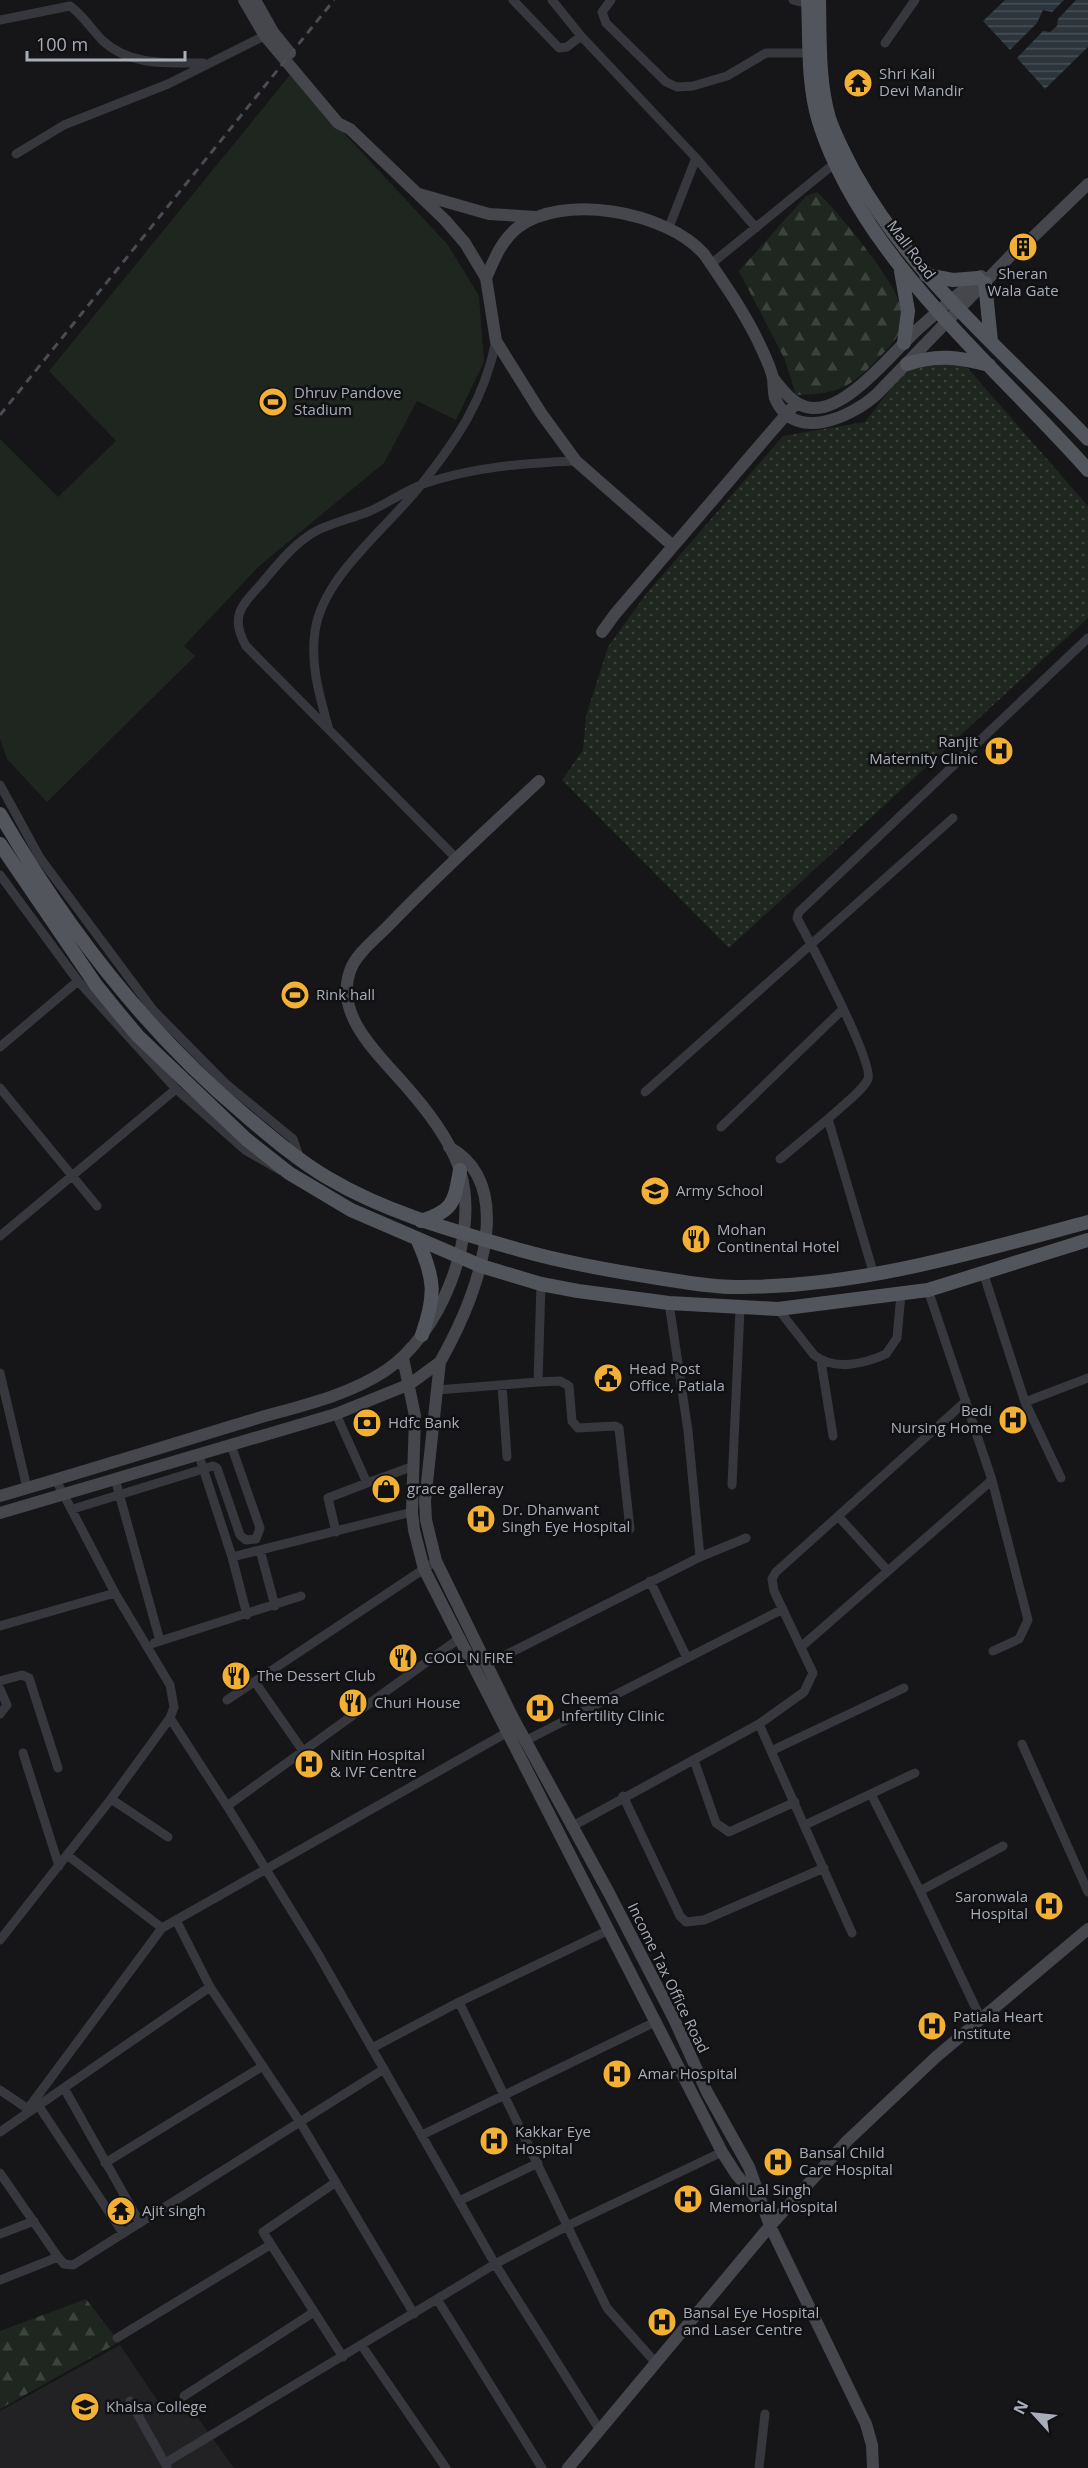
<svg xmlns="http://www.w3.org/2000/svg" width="1088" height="2468" font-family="'Open Sans',sans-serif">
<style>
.built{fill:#222225}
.grass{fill:#1e261f}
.forest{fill:url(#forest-firs)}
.park{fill:url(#park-dots)}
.water{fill:url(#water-rules)}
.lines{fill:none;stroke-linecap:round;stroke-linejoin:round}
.secondary-tunnel{stroke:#333438;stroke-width:12;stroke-dasharray:12 6;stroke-linecap:butt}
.street{stroke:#37383d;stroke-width:9}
.secondary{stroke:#45474d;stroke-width:12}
.primary{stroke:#53555c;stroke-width:14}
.rail{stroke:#4a4c52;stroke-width:3;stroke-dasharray:8 6;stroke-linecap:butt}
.labels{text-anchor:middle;stroke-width:5;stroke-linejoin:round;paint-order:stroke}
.poi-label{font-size:15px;fill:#a8adb8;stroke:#111113;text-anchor:start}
.street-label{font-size:15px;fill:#a8adb8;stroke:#111113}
</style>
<defs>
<pattern id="forest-firs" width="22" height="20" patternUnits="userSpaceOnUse" patternTransform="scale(1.5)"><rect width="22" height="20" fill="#1e261f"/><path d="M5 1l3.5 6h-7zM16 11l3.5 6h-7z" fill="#3c433d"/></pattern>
<pattern id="park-dots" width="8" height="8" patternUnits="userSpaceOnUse" patternTransform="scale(1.5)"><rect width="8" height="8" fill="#1e261f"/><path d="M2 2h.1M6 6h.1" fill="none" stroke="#3c433d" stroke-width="1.8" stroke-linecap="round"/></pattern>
<pattern id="water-rules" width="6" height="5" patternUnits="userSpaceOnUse" patternTransform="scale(1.5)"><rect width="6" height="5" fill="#2c353c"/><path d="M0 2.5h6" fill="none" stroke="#485056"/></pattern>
</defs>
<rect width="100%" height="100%" fill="#161618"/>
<path class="built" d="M 120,2345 L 165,2412 L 187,2403 L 234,2468 L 0,2468 L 0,2411 Z"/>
<path class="grass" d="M 290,75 L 448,245 L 479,296 L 484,362 L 456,420 L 417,401 L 384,463 L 258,567 L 184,646 L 195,656 L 47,802 L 7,759 L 0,739 L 0,439 L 58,497 L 116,441 L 49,371 Z"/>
<path class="forest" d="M 817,192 C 837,210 903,290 903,315 C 903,337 887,349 873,364 C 846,391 832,394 796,395 L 785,360 L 739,271 L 806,196 Z
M 86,2299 L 119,2342 L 0,2409 L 0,2331 Z"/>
<path class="park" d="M 924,363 L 964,364 L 1088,506 L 1088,618 L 729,948 L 562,780 L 583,750 L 586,716 L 608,647 L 646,594 L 783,436 L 865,422 L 903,372 Z"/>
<path class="water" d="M 1005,0 L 1064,0 L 1052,12 L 1043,10 L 1037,23 L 1010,50 L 983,21 Z
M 1076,0 L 1088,0 L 1088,47 L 1045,89 L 1017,58 L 1043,31 L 1050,32 L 1057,26 L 1058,19 Z"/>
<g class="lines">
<path class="secondary-tunnel" d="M 1015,251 L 1030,240"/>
<path class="street" d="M 513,0 L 559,48 L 567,47 L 581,36
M 552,0 L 581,36 L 696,158 L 756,228
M 611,0 L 602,12 L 606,23 L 666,82 L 677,87 L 693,86 L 727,76 L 766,53 L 809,53
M 793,0 L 808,4
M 0,20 L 70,6 C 83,15 91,29 102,40 C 129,66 168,63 203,63
M 885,43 L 915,0
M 16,154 L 64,125 L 168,84 L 268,34
M 669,227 L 696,158
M 711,264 L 835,163
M 329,730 C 320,697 310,666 315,631 C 323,576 387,528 421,485 C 458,438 484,400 496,341
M 0,785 L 40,858 L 153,1010 L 225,1083 L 293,1139 L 300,1159
M 456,858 L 246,646 C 229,616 242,605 262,583 C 278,564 296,541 318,530 C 335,522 353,518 370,511 C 388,503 405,491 423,484 C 473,467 523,463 576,461
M 0,875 L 78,981
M 0,1047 L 78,981 L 176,1089 L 245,1150 L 280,1170
M 0,1088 L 97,1206
M 645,1092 L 953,818
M 721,1127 L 843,1009
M 780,1159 L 828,1119
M 0,1236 L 176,1089
M 983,1272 L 1025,1402 L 1061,1478
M 874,1275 L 828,1119 C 838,1109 863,1091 868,1079 C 874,1062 809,940 797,918 L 799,912 L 1088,638
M 928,1290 L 992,1480 L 1028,1620 L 1019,1639 L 993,1651
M 669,1303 L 688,1431 L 700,1557
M 778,1309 L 814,1355 C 834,1371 864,1364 886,1354 L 897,1338 L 901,1294
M 821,1361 L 833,1436
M 0,1373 L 27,1488
M 538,1382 L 560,1381 L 569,1386 L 572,1421 L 578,1428 L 615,1426 L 619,1428 L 630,1529
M 502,1385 L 507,1457
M 437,1390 L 538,1382 L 541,1284
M 1025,1402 L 1088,1378
M 336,1414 L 367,1483 L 328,1498 L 336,1532
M 201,1462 L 232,1557
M 115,1479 L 160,1641
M 56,1480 L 115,1593 L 170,1685 L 174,1707 L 170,1718 L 227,1806 L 317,1952 L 495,2264 L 599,2429
M 367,1483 L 414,1466
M 732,1485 L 740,1309
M 73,1509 L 213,1466 L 217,1468 L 240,1535 L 246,1540 L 256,1539 L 260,1528 L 231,1445
M 839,1517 L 888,1571
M 260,1550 L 275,1606
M 650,1581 L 687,1658
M 247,1615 L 232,1557 L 412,1512
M 0,1626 L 115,1593
M 154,1643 L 301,1596
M 801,1647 L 992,1480
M 488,1664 L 700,1557 L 746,1538
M 0,1681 L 22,1675 L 29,1678 L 58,1768
M 255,1682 L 303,1751
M 0,1689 L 7,1705 L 0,1714
M 227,1700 L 436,1561
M 759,1724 L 852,1933
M 525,1741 L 783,1609
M 1022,1744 L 1088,1892
M 771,1751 L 904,1688
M 23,1753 L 59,1866
M 694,1760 L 716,1823 L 729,1832 L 795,1802
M 871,1794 L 920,1891 L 1003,1846
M 623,1796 L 680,1916 L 686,1922 L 704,1920 L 824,1868
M 111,1799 L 168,1837
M 227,1806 L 460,1638
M 805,1825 L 915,1773
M 571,1827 L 759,1724 L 804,1692 L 813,1673 L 774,1591 L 772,1579 L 776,1572 L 966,1401
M 920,1891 L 981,2019
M 176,1920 L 210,1987
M 162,1928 L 506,1733
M 609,1930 L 459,2002 L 607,2308 L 655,2362
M 0,1940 L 111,1799 L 170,1718
M 372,2048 L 459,2002
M 64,2088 L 140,2223
M 0,2090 L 28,2109
M 38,2105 L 123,2233
M 27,2110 L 162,1928 L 67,1855
M 0,2132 L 210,1987 L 300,2122 L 414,2314
M 422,2135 L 655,2022
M 105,2163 L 263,2066
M 0,2173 L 58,2257 L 64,2264 L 73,2265 L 384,2069
M 336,2182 L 263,2232 L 343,2357
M 459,2201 L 538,2163
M 0,2234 L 34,2221
M 0,2280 L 58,2257
M 437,2299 L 542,2468
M 117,2338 L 270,2245
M 362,2346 L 446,2468
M 184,2396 L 314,2312
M 130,2401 L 167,2467
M 165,2463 L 495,2264 L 569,2225 L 722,2152
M 759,2468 L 765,2414"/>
<path class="secondary" d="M 244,0 L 265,36 L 338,123 L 350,129 L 445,220 L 465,243 L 486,278 L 496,341 L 541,413 L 576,461 L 673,546
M 255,0 L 273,32 L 290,53
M 419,194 L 489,214 L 536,217
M 1030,240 L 1088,184
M 486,278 C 494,260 501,241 517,228 C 563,192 667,212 704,254 C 723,282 743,310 758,341 C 763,352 771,367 773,379 C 774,386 773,391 775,398 C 794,444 852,417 877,394 L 1015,251
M 773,378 C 783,391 795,407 812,408 C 847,411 893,352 917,330 C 938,311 959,293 981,276
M 602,632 L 615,614 L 796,403
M 449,1147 C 523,1188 471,1307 440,1362 L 425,1501 L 426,1520 L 436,1561 L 513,1718 L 609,1893 L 674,2019 L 707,2092 L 749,2167 L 770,2226 L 866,2424 L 872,2445 L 873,2468
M 403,1358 L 415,1416 L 412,1512 L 414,1530 L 424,1569 L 722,2152 L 736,2174 L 756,2198
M 0,1496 C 79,1473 157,1449 235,1425 C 284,1409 341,1400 385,1371 C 440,1335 479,1238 461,1174 C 453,1145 430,1114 411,1092 C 384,1059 333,1018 350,971 C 356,953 378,937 391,923 C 438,874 489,828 539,781
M 0,1513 L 336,1414 L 410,1384 L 440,1362
M 568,2468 L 770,2226 L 847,2141 L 936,2057 L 1088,1929"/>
<path class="primary" d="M 808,0 C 810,41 807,82 819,122 C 862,258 996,366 1088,470
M 819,0 C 820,39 818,80 829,118 C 835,136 845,155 854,172 C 912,277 1006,353 1088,439
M 901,271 L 908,311 L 904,343
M 926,275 L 953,280 L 978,278
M 985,283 L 991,341
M 907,364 C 937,354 959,357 989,365
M 0,814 C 66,928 145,1031 246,1116 C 272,1138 299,1161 328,1178 C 387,1213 454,1231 520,1250 C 566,1263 612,1271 658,1278 C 684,1282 709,1287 735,1287 C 855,1288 973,1253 1088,1222
M 0,844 L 96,985 L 117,1011 L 138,1036 L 246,1139 L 289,1173 L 351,1210 L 481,1266 L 541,1284 L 578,1291 L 669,1303 L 778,1309 L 928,1290 L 1088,1240
M 421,1221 C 454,1210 454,1203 460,1170
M 418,1241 C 435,1279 436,1295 422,1335"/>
<path class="rail" d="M 0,415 L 334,0"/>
</g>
<defs>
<g id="temple-disc" transform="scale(1.5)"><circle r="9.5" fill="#f2b134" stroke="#111113"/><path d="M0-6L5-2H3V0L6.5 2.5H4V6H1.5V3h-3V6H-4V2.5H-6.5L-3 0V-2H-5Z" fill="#111"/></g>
<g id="building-disc" transform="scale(1.5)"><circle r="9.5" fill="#f2b134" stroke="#111113"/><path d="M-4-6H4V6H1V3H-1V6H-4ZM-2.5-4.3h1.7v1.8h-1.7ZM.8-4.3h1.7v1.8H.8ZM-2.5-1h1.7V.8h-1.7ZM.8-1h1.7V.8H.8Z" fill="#111"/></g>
<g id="stadium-disc" transform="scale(1.5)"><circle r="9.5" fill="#f2b134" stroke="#111113"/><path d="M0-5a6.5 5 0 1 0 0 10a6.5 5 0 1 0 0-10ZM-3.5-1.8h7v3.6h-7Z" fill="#111"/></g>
<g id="hospital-disc" transform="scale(1.5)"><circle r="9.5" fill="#f2b134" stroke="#111113"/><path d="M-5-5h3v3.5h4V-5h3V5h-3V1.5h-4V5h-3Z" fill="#111"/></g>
<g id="school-disc" transform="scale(1.5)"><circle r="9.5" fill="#f2b134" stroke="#111113"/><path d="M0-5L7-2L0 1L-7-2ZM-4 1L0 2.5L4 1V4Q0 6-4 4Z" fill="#111"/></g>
<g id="restaurant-disc" transform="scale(1.5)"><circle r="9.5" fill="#f2b134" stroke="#111113"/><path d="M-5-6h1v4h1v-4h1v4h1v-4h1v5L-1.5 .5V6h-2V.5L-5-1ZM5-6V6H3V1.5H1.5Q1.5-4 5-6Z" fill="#111"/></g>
<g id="civic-disc" transform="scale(1.5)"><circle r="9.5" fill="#f2b134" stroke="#111113"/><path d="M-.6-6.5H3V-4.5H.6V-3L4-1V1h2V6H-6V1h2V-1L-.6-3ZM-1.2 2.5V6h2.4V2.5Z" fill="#111"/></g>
<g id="bank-disc" transform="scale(1.5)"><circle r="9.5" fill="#f2b134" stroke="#111113"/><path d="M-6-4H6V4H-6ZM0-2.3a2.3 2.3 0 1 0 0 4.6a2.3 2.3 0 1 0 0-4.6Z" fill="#111"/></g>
<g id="shop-disc" transform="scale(1.5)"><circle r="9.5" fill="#f2b134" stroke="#111113"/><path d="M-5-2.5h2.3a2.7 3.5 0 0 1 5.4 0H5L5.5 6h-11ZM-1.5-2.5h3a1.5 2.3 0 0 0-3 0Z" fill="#111"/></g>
<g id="university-disc" transform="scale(1.5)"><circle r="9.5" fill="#f2b134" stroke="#111113"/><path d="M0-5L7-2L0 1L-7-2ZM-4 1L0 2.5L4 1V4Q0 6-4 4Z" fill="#111"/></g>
</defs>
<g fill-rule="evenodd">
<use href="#temple-disc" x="858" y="83"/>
<use href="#building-disc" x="1023" y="247"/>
<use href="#stadium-disc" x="273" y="402"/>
<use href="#hospital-disc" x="999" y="751"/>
<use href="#stadium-disc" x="295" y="995"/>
<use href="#school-disc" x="655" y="1191"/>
<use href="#restaurant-disc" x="696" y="1239"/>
<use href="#civic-disc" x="608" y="1378"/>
<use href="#hospital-disc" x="1013" y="1420"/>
<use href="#bank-disc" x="367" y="1423"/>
<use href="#shop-disc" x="386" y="1489"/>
<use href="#hospital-disc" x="481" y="1519"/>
<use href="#restaurant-disc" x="403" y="1658"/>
<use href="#restaurant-disc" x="236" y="1676"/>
<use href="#restaurant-disc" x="353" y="1703"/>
<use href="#hospital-disc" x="540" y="1708"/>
<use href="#hospital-disc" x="309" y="1764"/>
<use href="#hospital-disc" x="1049" y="1906"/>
<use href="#hospital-disc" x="932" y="2026"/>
<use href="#hospital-disc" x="617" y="2074"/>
<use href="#hospital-disc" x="494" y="2141"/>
<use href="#hospital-disc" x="778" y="2162"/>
<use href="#hospital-disc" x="688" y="2199"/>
<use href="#temple-disc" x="121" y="2211"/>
<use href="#hospital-disc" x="662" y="2322"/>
<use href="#university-disc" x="85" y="2407"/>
</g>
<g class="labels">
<g class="poi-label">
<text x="879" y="79">Shri Kali<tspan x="879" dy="17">Devi Mandir</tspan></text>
<text x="1023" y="279" text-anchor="middle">Sheran<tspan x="1023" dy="17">Wala Gate</tspan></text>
<text x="294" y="398">Dhruv Pandove<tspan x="294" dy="17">Stadium</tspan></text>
<text x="978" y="747" text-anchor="end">Ranjit<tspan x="978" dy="17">Maternity Clinic</tspan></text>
<text x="316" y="1000">Rink hall</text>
<text x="676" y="1196">Army School</text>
<text x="717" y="1235">Mohan<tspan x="717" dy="17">Continental Hotel</tspan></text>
<text x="629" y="1374">Head Post<tspan x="629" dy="17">Office, Patiala</tspan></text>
<text x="992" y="1416" text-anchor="end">Bedi<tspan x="992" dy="17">Nursing Home</tspan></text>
<text x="388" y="1428">Hdfc Bank</text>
<text x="407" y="1494">grace galleray</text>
<text x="502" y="1515">Dr. Dhanwant<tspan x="502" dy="17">Singh Eye Hospital</tspan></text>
<text x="424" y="1663">COOL N FIRE</text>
<text x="257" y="1681">The Dessert Club</text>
<text x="561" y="1704">Cheema<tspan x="561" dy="17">Infertility Clinic</tspan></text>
<text x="374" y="1708">Churi House</text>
<text x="330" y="1760">Nitin Hospital<tspan x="330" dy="17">&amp; IVF Centre</tspan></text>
<text x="1028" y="1902" text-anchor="end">Saronwala<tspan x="1028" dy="17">Hospital</tspan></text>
<text x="953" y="2022">Patiala Heart<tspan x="953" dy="17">Institute</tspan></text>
<text x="638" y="2079">Amar Hospital</text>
<text x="515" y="2137">Kakkar Eye<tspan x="515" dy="17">Hospital</tspan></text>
<text x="799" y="2158">Bansal Child<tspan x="799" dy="17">Care Hospital</tspan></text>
<text x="709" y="2195">Giani Lal Singh<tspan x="709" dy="17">Memorial Hospital</tspan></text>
<text x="142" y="2216">Ajit singh</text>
<text x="683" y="2318">Bansal Eye Hospital<tspan x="683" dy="17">and Laser Centre</tspan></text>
<text x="106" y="2412">Khalsa College</text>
</g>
<g class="street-label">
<text transform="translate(911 250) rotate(53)" y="5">Mall Road</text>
<text transform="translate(668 1978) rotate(64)" y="5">Income Tax Office Road</text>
</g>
</g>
<g transform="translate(1034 2414) rotate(297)" stroke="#111113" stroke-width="4.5" paint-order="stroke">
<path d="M0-4.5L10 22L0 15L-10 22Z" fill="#a8adb8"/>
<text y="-9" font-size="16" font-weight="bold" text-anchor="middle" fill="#a8adb8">N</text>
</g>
<path d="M27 51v9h158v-9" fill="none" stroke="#a8adb8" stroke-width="3"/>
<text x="36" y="51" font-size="18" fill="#a8adb8" stroke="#111113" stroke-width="4.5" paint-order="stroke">100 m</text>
</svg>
